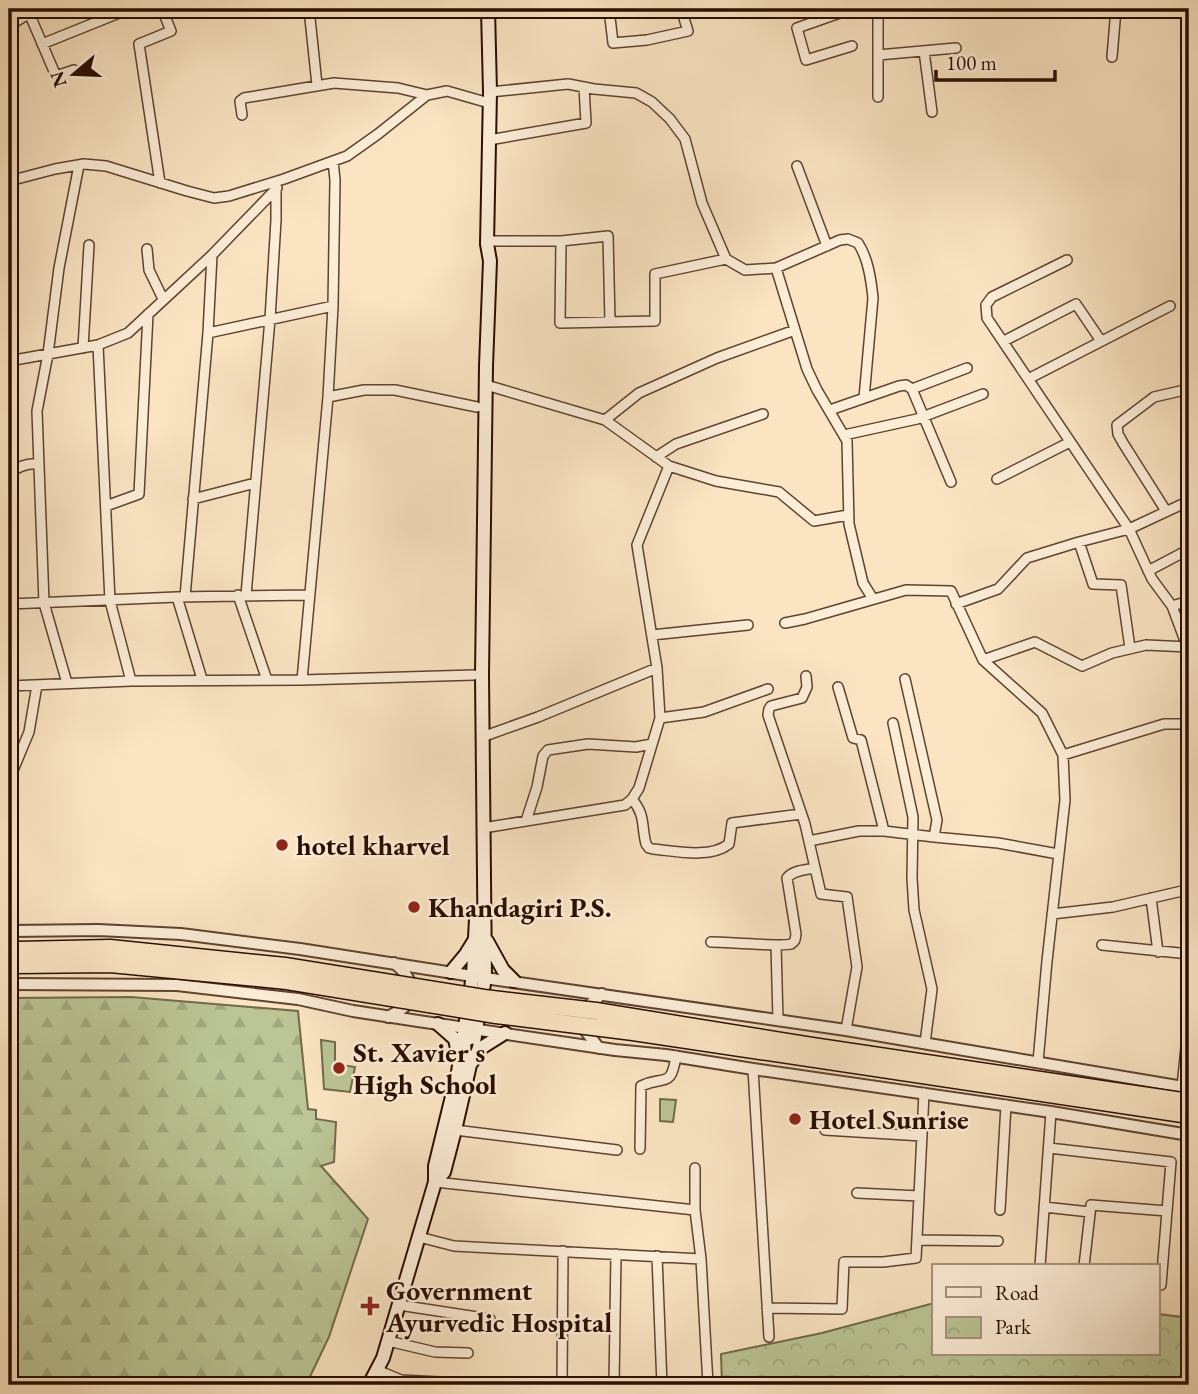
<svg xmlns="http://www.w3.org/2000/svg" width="1198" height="1394" font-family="'EB Garamond',serif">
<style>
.forest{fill:url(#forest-firs);stroke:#72694b;stroke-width:2}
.park{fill:url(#park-crowns);stroke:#72694b;stroke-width:2}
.garden{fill:#bbc595;stroke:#72694b;stroke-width:2}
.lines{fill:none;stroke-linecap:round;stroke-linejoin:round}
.minor-casing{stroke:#5d4331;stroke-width:12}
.tertiary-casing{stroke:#5d4331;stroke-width:14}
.secondary-casing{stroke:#290d01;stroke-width:16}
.minor{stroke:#fcedd7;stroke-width:9}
.tertiary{stroke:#fcedd7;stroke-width:10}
.secondary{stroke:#fcedd7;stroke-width:12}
.trunk-bridge-casing{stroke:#290d01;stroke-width:19;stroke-linecap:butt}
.trunk-bridge{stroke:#fae4c2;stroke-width:16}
.poi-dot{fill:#8f2418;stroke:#fcedd7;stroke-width:2.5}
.labels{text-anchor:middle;stroke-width:5;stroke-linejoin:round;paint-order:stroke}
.poi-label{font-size:28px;font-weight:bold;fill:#290d01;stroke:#fcedd7;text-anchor:start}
</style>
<defs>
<pattern id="forest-firs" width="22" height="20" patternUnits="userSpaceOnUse" patternTransform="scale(1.75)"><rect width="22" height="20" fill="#bbc595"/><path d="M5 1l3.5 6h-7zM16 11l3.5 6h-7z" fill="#a1a87f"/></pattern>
<pattern id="park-crowns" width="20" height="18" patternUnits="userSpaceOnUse" patternTransform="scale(1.75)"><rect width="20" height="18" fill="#bbc595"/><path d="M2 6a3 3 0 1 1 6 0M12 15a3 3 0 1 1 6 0" fill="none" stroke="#a1a87f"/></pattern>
</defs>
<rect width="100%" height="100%" fill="#fae4c2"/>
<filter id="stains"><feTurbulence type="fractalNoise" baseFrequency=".00286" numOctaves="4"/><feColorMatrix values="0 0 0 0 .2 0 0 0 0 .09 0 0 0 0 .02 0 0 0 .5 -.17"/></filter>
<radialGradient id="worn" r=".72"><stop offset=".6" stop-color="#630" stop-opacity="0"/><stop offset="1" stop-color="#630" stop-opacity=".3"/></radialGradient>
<path class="forest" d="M 131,997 L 298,1011 L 308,1109 L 316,1110 L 316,1119 L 336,1122 L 334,1162 L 321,1166 L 368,1219 L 329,1337 L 306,1385 L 9,1385 L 9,998 Z"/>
<path class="park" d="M 934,1303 L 934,1354 L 1158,1354 L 1158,1314 L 1189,1318 L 1189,1385 L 959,1383 L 959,1385 L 722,1385 L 721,1354 L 822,1333 Z"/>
<path class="garden" d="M 321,1040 L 335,1042 L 335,1064 L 355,1067 L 350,1092 L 324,1089 Z
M 660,1099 L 676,1100 L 673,1122 L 660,1121 Z"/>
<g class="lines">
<g class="minor-casing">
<path id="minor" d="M 309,9 L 317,85
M 609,9 L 613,43 L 647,40 L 688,31 L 681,9
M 851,9 L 797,28 L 806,60 L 852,46
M 878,9 L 878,55 L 956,48
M 488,10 L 502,9
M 29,13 L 56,76 L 74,70
M 9,26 L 36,9
M 42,44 L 129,9
M 924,51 L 932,112
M 1112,57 L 1116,9
M 490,92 L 568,84 L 594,89 L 636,93 L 652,102 L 670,119 L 685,139 L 702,203 L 726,259 L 745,270 L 776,268 L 807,369 L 817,390 L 847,441 L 849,524 L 863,583 L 873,599
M 878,97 L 878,55
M 242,115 L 240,101 L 244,98 L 334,83 L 398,88 L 427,95
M 489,140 L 586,123 L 584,87
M 797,166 L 827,246
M 9,181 L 55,169 L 84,164 L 106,166 L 187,191 L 214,198 L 229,196 L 284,179 L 347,156 L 378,134 L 427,95 L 447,91 L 489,103
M 160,183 L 139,44 L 171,31 L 162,9
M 487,241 L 561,241 L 560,323 L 655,321 L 655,274 L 726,259
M 561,241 L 608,236 L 610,322
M 147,249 L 149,270 L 163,299
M 776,268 L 840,240 L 848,239 L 858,243 C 868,258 871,279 873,298 L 864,398
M 208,333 L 333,306
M 1004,341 L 1076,304 L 1101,341
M 98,345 L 110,601 L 131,681
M 83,348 L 89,245
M 9,361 L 98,345 L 128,333 L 212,255 L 277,188
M 1028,379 L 1170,306
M 486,385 L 605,420 L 639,393 L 717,358 L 795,330
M 912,389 L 967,368
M 328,397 L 364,390 L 395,390 L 477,407
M 830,410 L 899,386 L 906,385 L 912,389 L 951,482
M 605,420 L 669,466 L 716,481 L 779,492 L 814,521 L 848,515
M 844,435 L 917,419 L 983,394
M 656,457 L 676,444 L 763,414
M 9,474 C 18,466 27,463 39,464
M 997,479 L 1070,442
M 193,499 L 255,483
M 106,506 L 139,494 L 148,314
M 1166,511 L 1123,443 L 1118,434 L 1117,425 L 1154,397 L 1189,389
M 1079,542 L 1093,584 L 1121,585 L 1130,648
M 1148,571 L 1184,552
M 238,595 L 267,680
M 246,595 L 270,319 L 276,220 L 276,190
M 177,597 L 202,679
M 185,597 L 208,333 L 212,255
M 9,604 L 177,597 L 309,595
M 956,604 L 998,589 L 1027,558 L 1079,542 L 1129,529 L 987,318 L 986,305 L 992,297 L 1067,260
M 1172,606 L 1189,601
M 785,623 L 805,619 L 906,590 L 951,591 L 983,660 L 1042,713 L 1063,755 L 1065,800 L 1047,961 L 1038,1062
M 652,635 L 748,625
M 1188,649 L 1172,606 L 1152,579 L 1129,529 L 1189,501
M 983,660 L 1035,642 L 1082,666 L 1112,653 L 1146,645 L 1189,647
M 806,676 L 807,687 L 802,698 L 771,706 L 769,709 L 768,715 L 805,824 L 821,894 L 847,897 L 857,967 L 846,1030
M 302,680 L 328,397 L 333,306 L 335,180 L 333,161
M 67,683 L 44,603 L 37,411 L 48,354 L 59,268 L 79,165
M 9,686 L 131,681 L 302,680 L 474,675
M 838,687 L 853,738 L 861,740 L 884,831
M 660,718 L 704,712 L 768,689
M 893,723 L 913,817 L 912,878 L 914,910 L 932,989 L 925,1043
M 482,737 L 538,717 L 657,668
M 1063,755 L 1164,724 L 1189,724
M 9,780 L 29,732 L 37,685
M 632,799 C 646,816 641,825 646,844 L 649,848 L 653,849 C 675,851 710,859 729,844 L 732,823 L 801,814
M 526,821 L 537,787 L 543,756 L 548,750 L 588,744 L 636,747 L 652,744
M 483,828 L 625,805 L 632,799 L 639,788 L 660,718 L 657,668 L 637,545 L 669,466
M 934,837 L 998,843 L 1058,854
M 809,841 L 859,831 L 884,831 L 934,837 L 937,820 L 905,679
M 1151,898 L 1158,952
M 1052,914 L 1113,907 L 1182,891
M 711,942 C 724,942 783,947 791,944 C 796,941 795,939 796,934 L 787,878 C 793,870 806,870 815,868
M 776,945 L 778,1020
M 1102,945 L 1189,954
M 753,1069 L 769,1337
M 1182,1087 L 1189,1017
M 455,1130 L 617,1150
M 825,1130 L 922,1136
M 1049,1148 L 1171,1162 L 1161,1285 L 1158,1284
M 640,1149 L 641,1086 C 665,1075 671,1089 676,1056
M 435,1182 L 695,1210 L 701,1259 L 708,1385
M 857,1193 L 919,1196
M 1044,1207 L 1090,1212
M 695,1210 L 695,1168
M 1000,1210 L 1006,1105
M 419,1237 L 454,1246 L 701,1259
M 917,1240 L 998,1241
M 657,1256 L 662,1385
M 1040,1266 L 1051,1112
M 1084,1266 L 1091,1205 L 1167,1211
M 399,1305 L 490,1319
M 767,1308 L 842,1309 L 844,1262 L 883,1262 L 916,1258 L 924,1093
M 388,1341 L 435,1352 L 468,1353
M 377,1370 L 401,1380 L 498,1385
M 562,1385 L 563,1251
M 614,1385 L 616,1254"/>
</g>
<g class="tertiary-casing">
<path id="tertiary" d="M 9,931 L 98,930 L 181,934 L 300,949 L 485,978 L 846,1030 L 1189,1088
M 9,984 L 177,985 L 298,999 L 353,1011 L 418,1021 L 615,1050 L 666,1055 L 753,1069 L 1051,1112 L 1189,1135
M 388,1017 C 395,1013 404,1009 408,1003 C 418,988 406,972 394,963
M 599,1048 L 584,1029 L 581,1019 L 587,1007 L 602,994"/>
</g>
<g class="secondary-casing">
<path id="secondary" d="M 487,941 L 503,970 L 514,981
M 451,972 L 466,954 L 474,941
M 438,1024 L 455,1039 L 458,1053
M 472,1062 L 481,1048 L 505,1033
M 435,1182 L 444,1172 L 455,1130 L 470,1065 L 485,978 L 482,675 L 486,366 L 490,261 L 487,244 L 490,92 L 488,9
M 369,1385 L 383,1358 L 435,1182 L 435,1166 L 458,1072 L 473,975 L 476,919"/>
</g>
<use href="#minor" class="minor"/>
<use href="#tertiary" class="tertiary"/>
<use href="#secondary" class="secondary"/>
<g class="trunk-bridge-casing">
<path id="trunk-bridge" d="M 17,950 L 110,948 L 285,966 L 484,998 L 596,1011 L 812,1046 L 1189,1102
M 16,965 L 110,964 L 287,981 L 496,1015 L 633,1032 L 1189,1115"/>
</g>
<use href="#trunk-bridge" class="trunk-bridge"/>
</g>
<g class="poi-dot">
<circle cx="282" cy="845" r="7"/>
<circle cx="414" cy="907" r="7"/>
<circle cx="339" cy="1068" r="7"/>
<circle cx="795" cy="1119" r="7"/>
<path d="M366.5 1295.5h7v7h7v7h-7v7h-7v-7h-7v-7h7z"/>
</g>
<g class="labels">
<g class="poi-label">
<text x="296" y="855">hotel kharvel</text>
<text x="428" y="917">Khandagiri P.S.</text>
<text x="353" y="1062">St. Xavier's<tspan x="353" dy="32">High School</tspan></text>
<text x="809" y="1129">Hotel Sunrise</text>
<text x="386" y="1300">Government<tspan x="386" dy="32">Ayurvedic Hospital</tspan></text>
</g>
</g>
<rect width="1198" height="1394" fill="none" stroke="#fae4c2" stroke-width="35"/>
<rect x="10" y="10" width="1177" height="1373" fill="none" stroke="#290d01" stroke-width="3.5"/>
<rect x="18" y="18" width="1163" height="1359" fill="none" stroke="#290d01" stroke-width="2"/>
<rect x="932" y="1264" width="228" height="91" fill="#fcedd7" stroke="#a89381" stroke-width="2"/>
<rect x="946" y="1287" width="35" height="10" fill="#fcedd7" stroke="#a89381" stroke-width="2"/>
<text x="995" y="1300" font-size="21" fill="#290d01">Road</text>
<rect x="946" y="1317" width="35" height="21" fill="url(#park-crowns)" stroke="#a89381" stroke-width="2"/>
<text x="995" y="1334" font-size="21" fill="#290d01">Park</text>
<g transform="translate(74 74) rotate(251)" stroke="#fcedd7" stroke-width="5" paint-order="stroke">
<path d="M0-5L12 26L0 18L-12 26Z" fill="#290d01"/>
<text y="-10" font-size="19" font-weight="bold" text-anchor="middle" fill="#290d01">N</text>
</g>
<path d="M936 70v10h119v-10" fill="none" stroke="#290d01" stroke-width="3.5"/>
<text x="946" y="70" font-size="21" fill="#290d01" stroke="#fcedd7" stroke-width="5" paint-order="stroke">100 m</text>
<rect width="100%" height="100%" filter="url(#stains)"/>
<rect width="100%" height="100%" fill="url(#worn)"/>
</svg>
